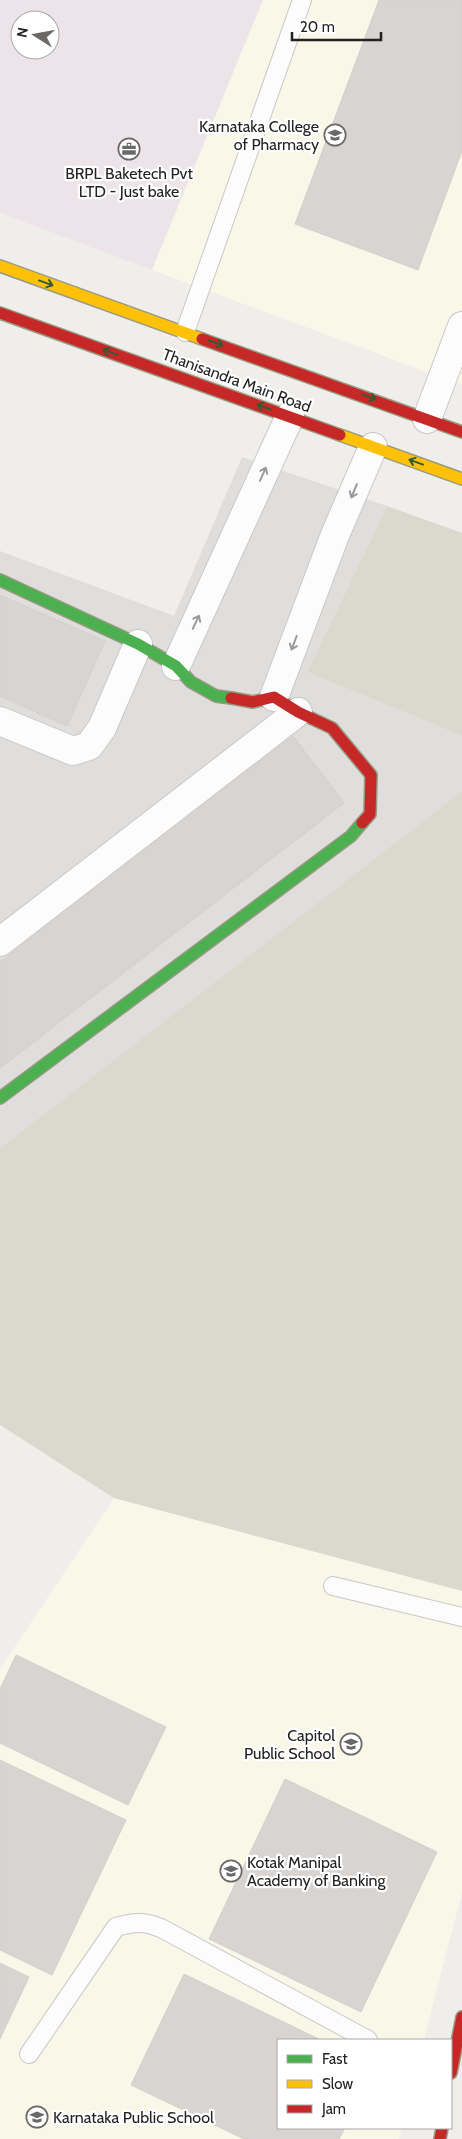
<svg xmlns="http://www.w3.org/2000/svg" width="462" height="2139" font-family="Cabin,sans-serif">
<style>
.residential{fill:#dfdedc}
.industrial{fill:#ede4e9;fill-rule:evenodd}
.education{fill:#f8f7e8}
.construction{fill:#d9d9cd}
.building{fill:#d7d4d2;stroke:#d3d0cc}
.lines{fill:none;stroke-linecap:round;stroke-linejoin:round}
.lane-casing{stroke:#c9c8c7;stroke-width:20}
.street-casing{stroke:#c9c8c7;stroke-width:30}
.fast-casing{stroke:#999a82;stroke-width:14}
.slow-casing{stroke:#999a82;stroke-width:14}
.jam-casing{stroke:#999a82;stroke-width:14}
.lane{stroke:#fdfcfc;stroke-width:18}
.street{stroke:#fdfcfc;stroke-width:28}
.fast{stroke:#4caf50;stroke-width:11}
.slow{stroke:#ffc107;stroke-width:11}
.jam{stroke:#c62828;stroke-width:11}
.oneway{stroke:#335a34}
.oneway2{stroke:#9a9a9a}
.labels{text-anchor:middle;stroke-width:4.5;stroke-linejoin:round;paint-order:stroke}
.poi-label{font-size:16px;fill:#222;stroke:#fff;text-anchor:end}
.street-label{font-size:16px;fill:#222;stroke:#fff}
</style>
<rect width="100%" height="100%" fill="#f0eeeb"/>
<path class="residential" d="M 242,457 L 387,506 L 307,672 L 462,736 L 462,791 L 0,1148 L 0,551 L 174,616 Z"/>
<path class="industrial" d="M 0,0 L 263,0 L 152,270 L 0,213 ZM 20,20 L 50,20 L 50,50 L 20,50 Z"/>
<path class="education" d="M 263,0 L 462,0 L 462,385 L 152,270 Z
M 114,1498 L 462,1591 L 462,1892 L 424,2040 L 278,2040 L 278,2128 L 402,2128 L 399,2139 L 0,2139 L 0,1669 Z"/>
<path class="construction" d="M 387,506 L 462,533 L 462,736 L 307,672 Z
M 462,791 L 462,1591 L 114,1498 L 0,1425 L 0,1148 Z"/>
<path class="building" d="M 379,0 L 462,0 L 462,151 L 418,270 L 295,224 Z
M 0,595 L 105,641 L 67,726 L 0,696 Z
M 293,736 L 344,803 L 0,1068 L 0,962 Z
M 16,1655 L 166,1727 L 128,1805 L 0,1743 L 0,1689 Z
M 0,1760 L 126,1820 L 52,1975 L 0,1950 Z
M 285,1779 L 437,1852 L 361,2012 L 209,1939 Z
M 0,1963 L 29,1977 L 0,2039 Z
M 184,1974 L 321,2040 L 278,2040 L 278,2128 L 345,2128 L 339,2139 L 244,2139 L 131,2085 Z"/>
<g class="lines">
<g class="lane-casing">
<path id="lane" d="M 185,332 L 302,0
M 333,1586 L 462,1617
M 29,2054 L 116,1927 C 134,1922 144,1921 161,1928 L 368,2040"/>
</g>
<g class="street-casing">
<path id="street" d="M 427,419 L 462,326
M 176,666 L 290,416
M 274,697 L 335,535 L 373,447
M 0,721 L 73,751 L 89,746 L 102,728 L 138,644
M 0,942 L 298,712"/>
</g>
<g class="fast-casing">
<path id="fast" d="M 0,580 L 138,644 L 176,666 L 191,682 L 216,696 L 231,698
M 0,1098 L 351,836 L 362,823"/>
</g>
<g class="slow-casing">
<path id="slow" d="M 0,266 L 202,339
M 340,435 L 462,479"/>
</g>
<g class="jam-casing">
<path id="jam" d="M 0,313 L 340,435
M 202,339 L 462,432
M 231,698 L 253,702 L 274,697 L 298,712 L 332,728 L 371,775 L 370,814 L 362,823
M 451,2073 L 462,2017
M 440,2139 L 442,2128"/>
</g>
<use href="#lane" class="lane"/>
<use href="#street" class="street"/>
<use href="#fast" class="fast"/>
<use href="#slow" class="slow"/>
<use href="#jam" class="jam"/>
</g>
<defs><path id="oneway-shaft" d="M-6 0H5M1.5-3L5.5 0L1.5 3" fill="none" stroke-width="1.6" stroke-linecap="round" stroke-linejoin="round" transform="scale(1.25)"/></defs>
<g class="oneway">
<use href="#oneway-shaft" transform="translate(46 283) rotate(20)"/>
<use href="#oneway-shaft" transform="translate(216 343) rotate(19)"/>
<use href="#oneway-shaft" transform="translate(110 352) rotate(-160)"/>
<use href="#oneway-shaft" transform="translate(369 397) rotate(20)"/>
<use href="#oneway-shaft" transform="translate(264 407) rotate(-160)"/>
<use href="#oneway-shaft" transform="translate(416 462) rotate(-160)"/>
</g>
<g class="oneway2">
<use href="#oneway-shaft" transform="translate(263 474) rotate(-66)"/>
<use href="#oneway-shaft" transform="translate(354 491) rotate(113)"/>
<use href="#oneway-shaft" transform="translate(196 622) rotate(-65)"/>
<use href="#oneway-shaft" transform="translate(294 643) rotate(111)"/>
</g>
<defs>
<g id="university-ring" transform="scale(1.125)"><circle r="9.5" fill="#fff" stroke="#6a6968" stroke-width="1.5"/><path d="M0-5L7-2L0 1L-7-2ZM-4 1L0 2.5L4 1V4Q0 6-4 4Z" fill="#6a6968"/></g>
<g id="office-ring" transform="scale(1.125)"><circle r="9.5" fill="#fff" stroke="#6a6968" stroke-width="1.5"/><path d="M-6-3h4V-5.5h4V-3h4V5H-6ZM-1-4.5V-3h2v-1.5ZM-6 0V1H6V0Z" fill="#6a6968"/></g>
<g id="school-ring" transform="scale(1.125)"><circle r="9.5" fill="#fff" stroke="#6a6968" stroke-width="1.5"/><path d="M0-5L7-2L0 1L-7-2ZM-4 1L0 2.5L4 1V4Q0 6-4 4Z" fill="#6a6968"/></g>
</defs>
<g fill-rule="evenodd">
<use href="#university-ring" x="335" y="135"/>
<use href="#office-ring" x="129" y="149"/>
<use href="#school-ring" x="351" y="1744"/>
<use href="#university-ring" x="231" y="1871"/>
<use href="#school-ring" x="37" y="2117"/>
</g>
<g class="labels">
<g class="poi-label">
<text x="319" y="132">Karnataka College<tspan x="319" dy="18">of Pharmacy</tspan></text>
<text x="129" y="179" text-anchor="middle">BRPL Baketech Pvt<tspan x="129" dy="18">LTD - Just bake</tspan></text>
<text x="335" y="1741">Capitol<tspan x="335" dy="18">Public School</tspan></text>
<text x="247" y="1868" text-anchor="start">Kotak Manipal<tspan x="247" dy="18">Academy of Banking</tspan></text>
<text x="53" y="2123" text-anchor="start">Karnataka Public School</text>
</g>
<g class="street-label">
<text transform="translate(237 380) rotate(20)" y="6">Thanisandra Main Road</text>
</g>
</g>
<rect x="277" y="2039" width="175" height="90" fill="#ffffff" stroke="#a7a7a7"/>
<rect x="287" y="2055" width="25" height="8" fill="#4caf50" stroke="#a7a7a7"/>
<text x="322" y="2064" font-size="15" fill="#222222">Fast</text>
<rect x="287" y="2080" width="25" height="8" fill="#ffc107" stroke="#a7a7a7"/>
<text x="322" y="2089" font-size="15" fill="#222222">Slow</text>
<rect x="287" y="2105" width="25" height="8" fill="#c62828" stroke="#a7a7a7"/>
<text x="322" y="2114" font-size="15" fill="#222222">Jam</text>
<g transform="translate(35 35) rotate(281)"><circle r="24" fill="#ffffff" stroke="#a7a7a7"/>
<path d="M0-4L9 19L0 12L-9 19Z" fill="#6a6968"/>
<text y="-8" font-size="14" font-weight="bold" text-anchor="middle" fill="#222222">N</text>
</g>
<path d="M292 32v8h89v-8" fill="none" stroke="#222222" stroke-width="2.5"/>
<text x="300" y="32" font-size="15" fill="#222222" stroke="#ffffff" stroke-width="4" paint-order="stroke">20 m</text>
</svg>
